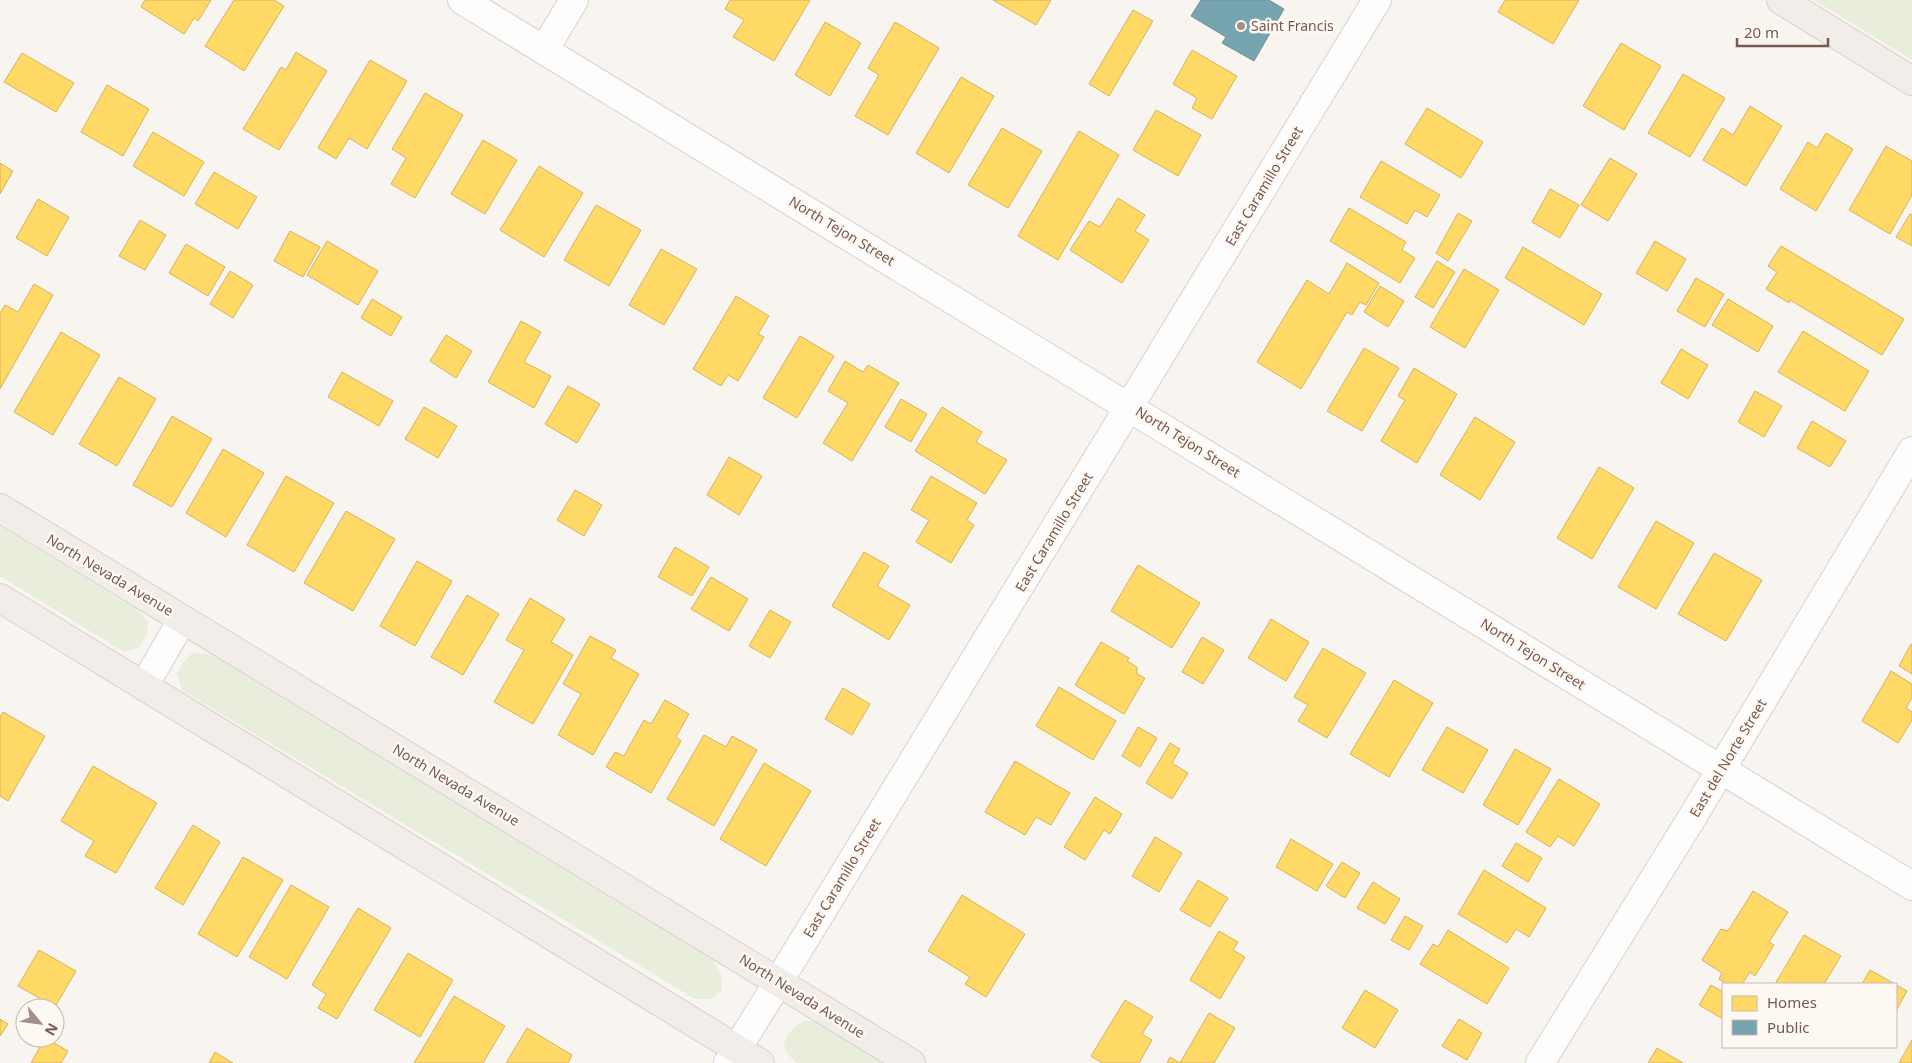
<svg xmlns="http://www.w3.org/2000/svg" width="1912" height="1063" font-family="'Noto Sans',sans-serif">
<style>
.green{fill:#e8eedb}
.homes{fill:#ffd966;stroke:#d6b35f}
.public{fill:#76a5af;stroke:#768e92}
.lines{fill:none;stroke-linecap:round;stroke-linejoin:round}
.minor-casing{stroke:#d8d1cd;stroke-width:30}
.major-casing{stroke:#d9d0cc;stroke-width:30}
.minor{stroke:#fefdfd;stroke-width:28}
.major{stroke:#f2ede8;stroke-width:28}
.poi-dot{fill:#a48f87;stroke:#fef8f3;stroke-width:2}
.labels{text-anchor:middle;stroke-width:5;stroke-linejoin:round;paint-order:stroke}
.poi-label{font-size:14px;fill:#77594f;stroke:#fef8f3;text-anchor:start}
.street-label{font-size:14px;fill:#77594f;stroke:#fef8f3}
</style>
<rect width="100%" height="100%" fill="#f8f4f0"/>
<path class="green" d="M 1814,0 L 1912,0 L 1912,60 Z
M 0,526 L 139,611 L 148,622 L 147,634 L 139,648 L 124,652 L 0,576 Z
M 192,653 L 211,654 L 713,960 L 721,976 L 722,990 L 711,999 L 695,999 L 182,690 L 177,673 L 184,662 Z
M 804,1021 L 815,1021 L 883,1063 L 798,1063 C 774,1048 785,1032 804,1021 Z"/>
<path class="homes" d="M 145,0 L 211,0 L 198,21 L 194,18 L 184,34 L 141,7 Z
M 234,0 L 274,0 L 284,6 L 244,71 L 205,46 Z
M 730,0 L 810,0 L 774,61 L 733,37 L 744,20 L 725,9 Z
M 993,0 L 1051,0 L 1036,25 Z
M 1505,0 L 1579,0 L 1553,44 L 1498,12 Z
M 1133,10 L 1153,21 L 1109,96 L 1089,84 Z
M 825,22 L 861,43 L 830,96 L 795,75 Z
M 895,22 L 939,48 L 888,135 L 855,116 L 879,75 L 868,68 Z
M 1621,43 L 1661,66 L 1624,130 L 1583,106 Z
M 1192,50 L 1237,76 L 1212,119 L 1192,108 L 1197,98 L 1173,84 Z
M 296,52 L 327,71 L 279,150 L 243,129 L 281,67 L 286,70 Z
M 22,53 L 74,83 L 56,112 L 4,82 Z
M 370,60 L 407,81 L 367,149 L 349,138 L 336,159 L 318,148 Z
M 1683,74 L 1725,98 L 1690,157 L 1648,133 Z
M 961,77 L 994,96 L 949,173 L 916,153 Z
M 107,85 L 149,109 L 123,156 L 81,132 Z
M 425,93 L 463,115 L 415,198 L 391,184 L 406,158 L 392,149 Z
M 1750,106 L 1782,126 L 1746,186 L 1703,160 L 1722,128 L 1733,135 Z
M 1427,108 L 1483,142 L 1461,178 L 1405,144 Z
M 1156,110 L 1201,135 L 1178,176 L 1133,150 Z
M 1002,128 L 1042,151 L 1008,208 L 968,185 Z
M 1079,131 L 1119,155 L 1058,260 L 1018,236 Z
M 153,132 L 204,162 L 184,196 L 133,166 Z
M 1826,133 L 1853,149 L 1816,211 L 1780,189 L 1808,142 L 1817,148 Z
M 483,140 L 517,160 L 485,214 L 451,194 Z
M 1886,146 L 1912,161 L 1912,195 L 1890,234 L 1849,210 Z
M 1610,158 L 1637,174 L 1608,221 L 1581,205 Z
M 1381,161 L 1440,195 L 1427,217 L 1415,210 L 1407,224 L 1360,197 Z
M 0,163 L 13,171 L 0,194 Z
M 539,166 L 583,193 L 544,257 L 500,230 Z
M 214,172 L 257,197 L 238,229 L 195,204 Z
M 1550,189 L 1579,205 L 1560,238 L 1532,222 Z
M 1118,198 L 1145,215 L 1135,231 L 1149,240 L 1122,283 L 1070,250 L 1089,221 L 1100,227 Z
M 38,199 L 69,217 L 47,256 L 16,238 Z
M 596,205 L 641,230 L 609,286 L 564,260 Z
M 1349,208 L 1406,242 L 1402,250 L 1415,258 L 1400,283 L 1330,241 Z
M 1458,213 L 1472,221 L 1448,261 L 1436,253 Z
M 1910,214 L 1912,215 L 1912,246 L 1896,237 Z
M 140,220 L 166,235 L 145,270 L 119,256 Z
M 290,231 L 320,247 L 303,277 L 274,261 Z
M 327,241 L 378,271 L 358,305 L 307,275 Z
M 1655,241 L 1686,259 L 1667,291 L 1636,273 Z
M 186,244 L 225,267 L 208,296 L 169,273 Z
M 1781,246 L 1904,319 L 1882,355 L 1790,300 L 1789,303 L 1766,289 L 1777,272 L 1768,266 Z
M 1523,247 L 1602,294 L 1584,325 L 1505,278 Z
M 661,249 L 697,269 L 664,325 L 629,305 Z
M 1437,261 L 1455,272 L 1433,308 L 1415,297 Z
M 1347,263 L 1379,283 L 1366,305 L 1360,302 L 1352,315 L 1347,312 L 1301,389 L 1257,362 L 1307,280 L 1329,294 Z
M 1464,269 L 1499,290 L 1465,348 L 1430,327 Z
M 230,271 L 253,285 L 233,318 L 210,304 Z
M 1696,278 L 1724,294 L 1705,327 L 1677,311 Z
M 34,284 L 53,295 L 0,389 L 0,313 L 5,305 L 18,312 Z
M 1380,286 L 1404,301 L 1388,327 L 1364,312 Z
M 736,296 L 769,316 L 758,334 L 764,337 L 738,381 L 728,375 L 721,386 L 693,369 Z
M 372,299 L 402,317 L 391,336 L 361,318 Z
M 1728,299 L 1773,326 L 1758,352 L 1712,325 Z
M 521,321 L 541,332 L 524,362 L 551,376 L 534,408 L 488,382 Z
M 1803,331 L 1869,371 L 1845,411 L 1778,372 Z
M 61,332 L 100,355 L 53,435 L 14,412 Z
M 446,335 L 472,351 L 456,378 L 430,361 Z
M 800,336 L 834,356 L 797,418 L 763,398 Z
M 1364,348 L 1399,368 L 1362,431 L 1327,411 Z
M 1681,349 L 1708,365 L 1688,399 L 1661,383 Z
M 845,361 L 863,372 L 868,365 L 899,383 L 852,461 L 823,443 L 848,403 L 828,391 Z
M 1414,368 L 1457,394 L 1417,463 L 1381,441 L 1405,400 L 1398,396 Z
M 342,372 L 393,401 L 379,426 L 328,397 Z
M 119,377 L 156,399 L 117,466 L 79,444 Z
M 568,386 L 600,404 L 577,443 L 545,424 Z
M 1755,391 L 1782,406 L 1764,437 L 1738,422 Z
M 901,399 L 927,414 L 911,442 L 885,427 Z
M 424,407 L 457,426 L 438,458 L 405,439 Z
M 942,407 L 982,432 L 976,442 L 1007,460 L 985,494 L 915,451 Z
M 172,416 L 212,439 L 172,507 L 133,485 Z
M 1475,417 L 1515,442 L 1480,500 L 1440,475 Z
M 1812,421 L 1846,441 L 1830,467 L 1797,448 Z
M 223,449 L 264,473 L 226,537 L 186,513 Z
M 729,457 L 762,476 L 739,515 L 707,495 Z
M 1599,467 L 1634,488 L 1592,559 L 1557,538 Z
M 286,476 L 334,503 L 294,572 L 247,545 Z
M 931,476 L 977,503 L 967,520 L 974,525 L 951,563 L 916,542 L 929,520 L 911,510 Z
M 575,490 L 602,505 L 584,536 L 557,520 Z
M 346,511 L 395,539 L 353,611 L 304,583 Z
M 1656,521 L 1694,543 L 1656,609 L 1618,587 Z
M 675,547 L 709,567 L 692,596 L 658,577 Z
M 864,552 L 889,566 L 877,586 L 910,605 L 889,640 L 832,606 Z
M 1714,553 L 1762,580 L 1726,641 L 1678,614 Z
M 417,561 L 452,581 L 415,646 L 380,626 Z
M 1138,565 L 1200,603 L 1172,648 L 1111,611 Z
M 711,577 L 748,599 L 729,631 L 691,609 Z
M 467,595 L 499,614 L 463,675 L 431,657 Z
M 530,598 L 565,619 L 551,642 L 573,655 L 533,724 L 494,702 L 524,650 L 506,640 Z
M 770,610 L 791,622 L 770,658 L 749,646 Z
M 1271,619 L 1309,642 L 1286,681 L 1248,658 Z
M 590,636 L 616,650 L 611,658 L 639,674 L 593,755 L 558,735 L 581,694 L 563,684 Z
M 1202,637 L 1224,650 L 1203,684 L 1182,672 Z
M 1101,642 L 1129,658 L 1127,661 L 1137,667 L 1137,674 L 1145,678 L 1124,714 L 1075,685 Z
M 1911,644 L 1912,645 L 1912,674 L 1899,666 Z
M 1323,648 L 1366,673 L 1327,738 L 1298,721 L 1308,705 L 1294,697 Z
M 1891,671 L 1912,684 L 1912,698 L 1906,708 L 1912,712 L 1912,720 L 1898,743 L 1862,721 Z
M 1394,680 L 1433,703 L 1389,777 L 1350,754 Z
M 1059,687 L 1116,721 L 1093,760 L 1036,726 Z
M 843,688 L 870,704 L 852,735 L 825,719 Z
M 665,700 L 689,714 L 676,737 L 681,741 L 651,793 L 606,767 L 615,752 L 624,756 L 644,720 L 651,724 Z
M 3,712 L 45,736 L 8,801 L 0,796 L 0,717 Z
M 1138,727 L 1157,738 L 1140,767 L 1122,756 Z
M 1447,727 L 1488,750 L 1463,793 L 1422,770 Z
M 704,735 L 726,747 L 732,736 L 757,750 L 714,826 L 667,799 Z
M 1170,743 L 1180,749 L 1172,763 L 1188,773 L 1172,799 L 1146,783 Z
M 1515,749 L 1551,769 L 1518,825 L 1483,805 Z
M 1015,761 L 1070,793 L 1051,825 L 1036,817 L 1025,835 L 985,812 Z
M 764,763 L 811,791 L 766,866 L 720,839 Z
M 93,766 L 157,803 L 116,873 L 85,856 L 94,841 L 61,821 Z
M 1559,779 L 1600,804 L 1574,846 L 1558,836 L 1550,847 L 1526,832 Z
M 1095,797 L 1122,814 L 1110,834 L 1104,830 L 1085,860 L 1064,847 Z
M 193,825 L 220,842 L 183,905 L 155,888 Z
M 1155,837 L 1182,853 L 1159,892 L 1132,876 Z
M 1291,839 L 1333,864 L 1317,891 L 1276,867 Z
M 1516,843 L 1542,858 L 1528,882 L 1502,866 Z
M 243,857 L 283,880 L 237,957 L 198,934 Z
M 1342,862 L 1360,873 L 1345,898 L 1326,886 Z
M 1484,870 L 1546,908 L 1529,937 L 1516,929 L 1507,943 L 1458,914 Z
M 1198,880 L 1228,898 L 1210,927 L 1180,910 Z
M 1373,882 L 1400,899 L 1385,924 L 1357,908 Z
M 291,885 L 329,907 L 287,979 L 249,957 Z
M 1753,891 L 1788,912 L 1769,942 L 1774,945 L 1755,976 L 1750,972 L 1742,984 L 1727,984 L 1719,979 L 1722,973 L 1702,960 L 1721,929 L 1728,931 Z
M 962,895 L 1025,934 L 986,997 L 965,984 L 970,977 L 928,951 Z
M 358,908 L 391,928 L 337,1019 L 318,1008 L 326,994 L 312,985 Z
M 1405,916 L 1423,926 L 1409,950 L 1391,940 Z
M 1448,930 L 1509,968 L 1487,1004 L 1420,964 L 1433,944 L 1438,947 Z
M 1219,931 L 1238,942 L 1233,950 L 1245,957 L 1220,999 L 1190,980 Z
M 1804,935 L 1841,956 L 1824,984 L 1775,984 Z
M 39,950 L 76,971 L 55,1007 L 18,986 Z
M 408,953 L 453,980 L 420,1037 L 374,1010 Z
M 1870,970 L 1895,984 L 1862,984 Z
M 1711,985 L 1723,992 L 1723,1019 L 1699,1005 Z
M 1896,985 L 1907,991 L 1896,1011 Z
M 1365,990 L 1398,1010 L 1375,1048 L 1342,1028 Z
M 454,996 L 505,1026 L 483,1063 L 414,1063 Z
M 1125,1000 L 1153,1017 L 1142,1034 L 1152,1040 L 1139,1063 L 1102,1063 L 1091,1056 Z
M 1209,1013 L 1235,1028 L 1214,1063 L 1167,1063 L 1170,1057 L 1180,1063 Z
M 0,1019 L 8,1024 L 0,1036 Z
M 1459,1019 L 1482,1033 L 1467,1060 L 1442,1046 Z
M 527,1028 L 572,1055 L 568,1063 L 506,1063 Z
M 45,1038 L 68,1051 L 61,1063 L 31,1063 Z
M 1912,1040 L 1912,1063 L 1899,1063 Z
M 1657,1048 L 1683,1063 L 1648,1063 Z
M 215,1052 L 233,1063 L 209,1063 Z"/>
<path class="public" d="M 1201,0 L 1269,0 L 1284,9 L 1254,61 L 1222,43 L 1226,37 L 1191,16 Z"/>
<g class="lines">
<g class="minor-casing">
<path id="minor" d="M 462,0 L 1912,886
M 544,50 L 574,0
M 144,686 L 182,620
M 728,1063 L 779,981 L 1377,0
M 1540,1063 L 1690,821 L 1912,451"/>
</g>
<g class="major-casing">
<path id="major" d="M 1781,0 L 1912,81
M 0,508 L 911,1063
M 0,598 L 760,1063"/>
</g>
<use href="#minor" class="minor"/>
<use href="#major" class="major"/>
</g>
<circle class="poi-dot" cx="1241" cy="26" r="5"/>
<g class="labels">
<g class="poi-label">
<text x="1251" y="31">Saint Francis</text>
</g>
<g class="street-label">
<text transform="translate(1264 186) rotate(-59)" y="5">East Caramillo Street</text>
<text transform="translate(842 231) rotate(31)" y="5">North Tejon Street</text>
<text transform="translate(1188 442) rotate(32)" y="5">North Tejon Street</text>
<text transform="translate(1054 532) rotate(-59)" y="5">East Caramillo Street</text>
<text transform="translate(110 575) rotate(31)" y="5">North Nevada Avenue</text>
<text transform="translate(1533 654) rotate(32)" y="5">North Tejon Street</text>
<text transform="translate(1728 758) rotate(-59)" y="5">East del Norte Street</text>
<text transform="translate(456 785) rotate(31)" y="5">North Nevada Avenue</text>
<text transform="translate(842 878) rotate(-59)" y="5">East Caramillo Street</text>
<text transform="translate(802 996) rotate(32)" y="5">North Nevada Avenue</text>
</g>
</g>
<rect x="1722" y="983" width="175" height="65" fill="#fef8f3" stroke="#c8b8b1"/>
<rect x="1732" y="996" width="25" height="15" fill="#ffd966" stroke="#c8b8b1"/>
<text x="1767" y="1008" font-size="15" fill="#77594f">Homes</text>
<rect x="1732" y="1020" width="25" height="15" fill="#76a5af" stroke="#c8b8b1"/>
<text x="1767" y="1033" font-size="15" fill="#77594f">Public</text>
<g transform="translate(40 1023) rotate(119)"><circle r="24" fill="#fef8f3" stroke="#c8b8b1"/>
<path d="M0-4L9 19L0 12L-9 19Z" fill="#a48f87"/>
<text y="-8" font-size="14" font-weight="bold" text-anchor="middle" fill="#77594f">N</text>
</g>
<path d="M1737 38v8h91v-8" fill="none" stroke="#77594f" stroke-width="2.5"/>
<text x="1744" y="38" font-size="15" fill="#77594f" stroke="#fef8f3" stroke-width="4" paint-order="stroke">20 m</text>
</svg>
